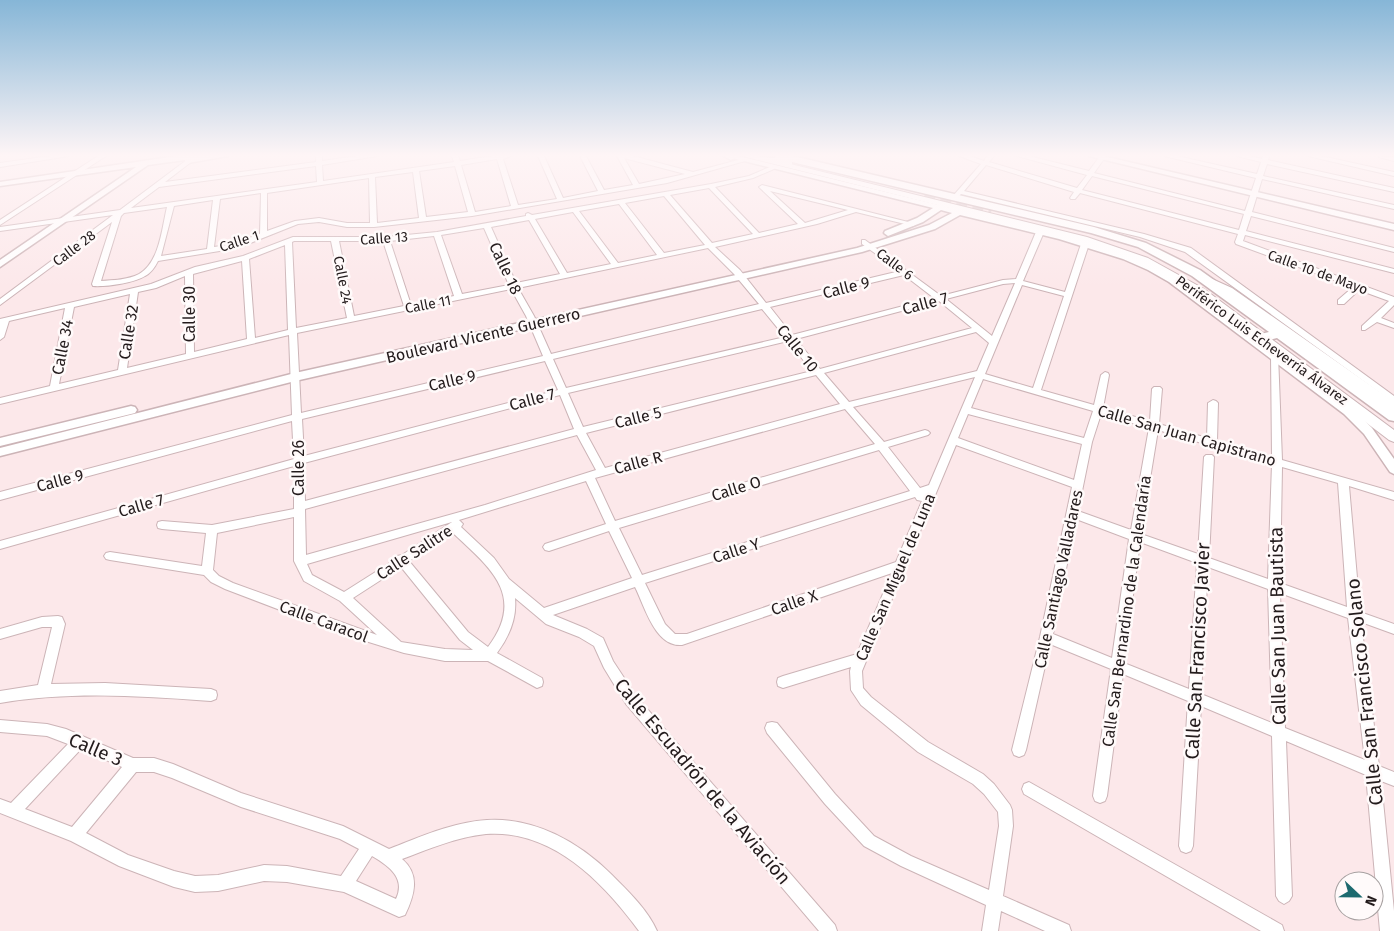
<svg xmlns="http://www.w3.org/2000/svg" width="1394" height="931" font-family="'Fira Sans',sans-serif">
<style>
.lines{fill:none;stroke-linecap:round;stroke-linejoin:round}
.trunk-tunnel{stroke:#dbc9cb;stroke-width:11;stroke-dasharray:11 5.5;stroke-linecap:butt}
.minor-casing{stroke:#ccb4b7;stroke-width:2}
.tertiary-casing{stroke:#ccb4b7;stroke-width:3}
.secondary-casing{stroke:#ccb4b7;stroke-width:2}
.trunk-casing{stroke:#ccb4b7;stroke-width:3}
.minor{fill:#fff;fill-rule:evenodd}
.tertiary{fill:#fff;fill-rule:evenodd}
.secondary{fill:#fff;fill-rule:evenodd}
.trunk{fill:#fff;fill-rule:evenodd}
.labels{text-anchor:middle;stroke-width:5;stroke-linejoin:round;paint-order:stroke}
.far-street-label{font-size:14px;fill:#231b1c;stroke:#fffafa}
.street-label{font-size:16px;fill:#231b1c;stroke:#fffafa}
.near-street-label{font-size:19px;fill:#231b1c;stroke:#fffafa}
</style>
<rect width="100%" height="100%" fill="#fce8ea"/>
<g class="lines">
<path class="trunk-tunnel" d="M 924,197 L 991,213"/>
<g class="minor-casing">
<path id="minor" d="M 50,156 L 69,156 L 0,167 L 0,163 Z
M 98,156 L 106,156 L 0,225 L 0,220 Z
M 192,156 L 199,156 L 165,182 L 316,162 L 316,156 L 322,156 L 322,161 L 357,156 L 377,156 L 322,165 L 323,181 L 454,162 L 452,156 L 458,156 L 460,161 L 492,156 L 511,156 L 503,159 L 518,205 L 557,199 L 538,156 L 544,156 L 563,198 L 598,191 L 580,156 L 586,156 L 604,190 L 633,185 L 617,156 L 633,156 L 693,172 L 742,159 L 745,161 L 667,183 L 472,216 L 374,227 L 347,227 L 319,222 L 298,224 L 238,248 L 158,261 C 155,267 151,273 145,276 C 134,283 106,287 93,286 L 92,284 L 112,222 L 0,305 L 0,299 L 113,215 L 0,231 L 0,227 L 120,210 ZM 624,158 L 685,174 L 639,184 ZM 497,159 L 511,206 L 475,212 L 461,165 ZM 316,166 L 317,182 L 131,208 L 159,187 ZM 455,166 L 468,212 L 426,217 L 419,171 ZM 413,172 L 419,218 L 377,223 L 375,177 ZM 369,178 L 370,223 L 347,223 L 319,218 L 295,221 L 267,231 L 267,193 ZM 261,193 L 260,234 L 233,244 L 214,247 L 220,199 ZM 213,200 L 207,249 L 161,256 L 174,206 ZM 167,207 C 162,227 160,262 139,274 C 128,280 113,280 101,281 L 121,216 L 124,213 Z
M 959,156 L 970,156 L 984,161 L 987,156 L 994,156 L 989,162 L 1077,188 L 1087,175 L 1017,156 L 1029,156 L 1089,171 L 1100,156 L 1106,156 L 1094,173 L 1245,211 L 1256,178 L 1164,156 L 1177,156 L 1257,174 L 1261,162 L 1237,156 L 1250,156 L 1262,159 L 1263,156 L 1269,156 L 1268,160 L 1394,188 L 1394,192 L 1267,164 L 1263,176 L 1394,205 L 1394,209 L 1262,179 L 1252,212 L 1394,248 L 1394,252 L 1251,216 L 1246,231 L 1394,269 L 1394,273 L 1245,235 L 1243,241 L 1394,297 L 1394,305 L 1381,318 L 1394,323 L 1394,328 L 1377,322 L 1365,330 L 1362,330 L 1362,326 L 1389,301 L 1359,290 L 1344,304 L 1338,304 L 1338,300 L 1353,287 L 1236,244 L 1235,242 L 1238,234 L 1080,193 L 1075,199 L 1071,199 L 1070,198 L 1074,192 L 986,165 L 964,191 L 1144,234 L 1191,248 L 1394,396 L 1394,403 L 1185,252 L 1140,237 L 961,194 L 958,197 L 954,197 L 953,196 L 981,164 ZM 1092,176 L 1244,214 L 1239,230 L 1082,190 Z
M 1308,156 L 1321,156 L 1394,172 L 1394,176 Z
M 1378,156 L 1394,157 L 1394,161 L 1379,157 Z
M 772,166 L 775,168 L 774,169 L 753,178 L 715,187 L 759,233 L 798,224 L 760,188 L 759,187 L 762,185 L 916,224 L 913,226 L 856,212 L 817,224 L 715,247 L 740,270 L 766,303 L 900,271 L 862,244 L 862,240 L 865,240 L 941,296 L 1003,280 L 1016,279 L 1036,232 L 1040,230 L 1044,232 L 1023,281 L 1065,292 L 1081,244 L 1088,242 L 1089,244 L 1041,390 L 1094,405 L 1101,375 L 1105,372 L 1108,373 L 1109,375 L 1103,408 L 1150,421 L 1152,389 L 1154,387 L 1160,387 L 1162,389 L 1159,424 L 1207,438 L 1208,403 L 1213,400 L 1216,401 L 1218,403 L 1217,441 L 1272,457 L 1271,356 L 1272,354 L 1278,354 L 1282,460 L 1394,492 L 1394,500 L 1349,486 L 1360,612 L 1394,624 L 1394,634 L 1361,622 L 1379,766 L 1394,772 L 1394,786 L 1381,781 L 1394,911 L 1394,931 L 1380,931 L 1366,775 L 1286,741 L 1292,896 L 1289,901 L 1284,904 L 1279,901 L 1276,896 L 1272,736 L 1201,706 L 1193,846 L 1191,851 L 1186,853 L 1181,851 L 1179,846 L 1188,701 L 1123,674 L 1107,796 L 1105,801 L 1100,803 L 1095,801 L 1093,796 L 1111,669 L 1050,644 L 1026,750 L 1024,755 L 1019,757 L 1014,755 L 1012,750 L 1040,637 L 1072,487 L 956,445 L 862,671 L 863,688 L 871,697 L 928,742 L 983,774 L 994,784 L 1010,805 L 1012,810 L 1013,826 L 1003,896 L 1069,925 L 1071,931 L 1045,931 L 1001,911 L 998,931 L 982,931 L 986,905 L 901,866 L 864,846 L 825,804 L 767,733 L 765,728 L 767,723 L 772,722 L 777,723 L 835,794 L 874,836 L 911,856 L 989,890 L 999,826 L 998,812 L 984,794 L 973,784 L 918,752 L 861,705 L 851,690 L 850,671 L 851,667 L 783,688 L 778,686 L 777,682 L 778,678 L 783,676 L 857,654 L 892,573 L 682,645 C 655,647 645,607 635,587 L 553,615 L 587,629 L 603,638 L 613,661 L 636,696 L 835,925 L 837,931 L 819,931 L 626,704 L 604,668 L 594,646 L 579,637 L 546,624 L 515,598 C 517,618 509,637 497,653 L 542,678 L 543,682 L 542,686 L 537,688 L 488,661 L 445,661 L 404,653 L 343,634 L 225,589 L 211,582 L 204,575 L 110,560 L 106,559 L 104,556 L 106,553 L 110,552 L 202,566 L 206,533 L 162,529 L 158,528 L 157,525 L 158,522 L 162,521 L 212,525 L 294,509 L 294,466 L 0,549 L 0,541 L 294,459 L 292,421 L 0,500 L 0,492 L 292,415 L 289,335 L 0,404 L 0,398 L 50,386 L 65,308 L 9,321 L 4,337 L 0,340 L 0,319 L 151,284 L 195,267 L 243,256 L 293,237 L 386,237 L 437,232 L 526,216 L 526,214 L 528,213 L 532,215 L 711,184 L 749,176 ZM 709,188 L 753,234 L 712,243 L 670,195 ZM 770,191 L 848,210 L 805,223 ZM 664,196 L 705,245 L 664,253 L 625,203 ZM 619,204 L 657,255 L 618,263 L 579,211 ZM 573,212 L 611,264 L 567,273 L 535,219 ZM 529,220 L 560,274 L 516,283 L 491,227 ZM 484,228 L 509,285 L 462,294 L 441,235 ZM 434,236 L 454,296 L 411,305 L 390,241 ZM 294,241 L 331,241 L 347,318 L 296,328 L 292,242 ZM 339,241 L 383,241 L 404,306 L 354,316 ZM 285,245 L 288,330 L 255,338 L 249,259 ZM 708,248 L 734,274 L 759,304 L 551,354 L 534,316 L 518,288 ZM 242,261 L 247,339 L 194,352 L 193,274 ZM 904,275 L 934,298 L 792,335 L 770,307 ZM 185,276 L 186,354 L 127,368 L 138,292 L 156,288 ZM 1015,283 L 992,336 L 946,299 L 1003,284 ZM 1022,285 L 1064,296 L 1033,388 L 985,374 ZM 511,289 L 526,316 L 543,356 L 301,413 L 297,333 ZM 130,294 L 118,370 L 59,384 L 74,307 ZM 939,301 L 972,328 L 820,369 L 796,339 ZM 762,309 L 785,337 L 566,388 L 553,359 ZM 976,332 L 989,343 L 977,371 L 849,402 L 824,373 ZM 788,341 L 812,371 L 583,427 L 568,393 ZM 545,361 L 558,390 L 304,456 L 302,419 ZM 816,375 L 840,404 L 605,468 L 586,433 ZM 975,377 L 929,485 L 920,488 L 888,447 L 928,435 L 930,433 L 928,431 L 925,430 L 884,442 L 853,407 ZM 983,379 L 1093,411 L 1084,438 L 971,408 ZM 560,395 L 574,429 L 305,501 L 304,463 ZM 845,409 L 875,444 L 615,521 L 595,478 ZM 968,414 L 1082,444 L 1074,480 L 958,438 ZM 1101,414 L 1149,428 L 1131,530 L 1078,511 L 1092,442 ZM 1158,430 L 1272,464 L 1268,579 L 1209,558 L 1214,457 L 1212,455 L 1206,455 L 1204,457 L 1198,554 L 1141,534 ZM 577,435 L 596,470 L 485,505 L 306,555 L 305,509 ZM 879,450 L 910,491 L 642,575 L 619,528 ZM 1282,467 L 1338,483 L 1347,607 L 1280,583 ZM 586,481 L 606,524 L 545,544 L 543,547 L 545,550 L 549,551 L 609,531 L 632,578 L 544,608 L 509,579 L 494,558 L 461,527 L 463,524 L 459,520 ZM 915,497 L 917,500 L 922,501 L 896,562 L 687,634 L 675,634 L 665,624 L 645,583 ZM 294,517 L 294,561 L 304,581 L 340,601 L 377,635 L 233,583 L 219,576 L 213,570 L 217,533 ZM 1076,519 L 1129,539 L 1112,658 L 1053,634 ZM 452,522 L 402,555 L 397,556 L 396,559 L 344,592 L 312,575 L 307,564 ZM 453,533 C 489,567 527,595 488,647 L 468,632 L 409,561 ZM 1140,542 L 1197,563 L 1189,689 L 1124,663 ZM 401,567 L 460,640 L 473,650 L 445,649 L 401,642 L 353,598 ZM 1208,567 L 1268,589 L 1272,723 L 1201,694 ZM 1280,593 L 1348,618 L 1365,760 L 1285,728 Z
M 58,616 L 62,617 L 65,624 L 51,684 L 105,683 L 211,689 L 216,691 L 217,695 L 216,699 L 211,701 C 140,696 70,691 0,703 L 0,691 L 38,685 L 52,627 L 42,627 L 0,639 L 0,629 L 42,617 Z
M 0,720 L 47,724 L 66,729 L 133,758 L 154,758 L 173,764 L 241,793 L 343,826 L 389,849 C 420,837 453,822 487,820 C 534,817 579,842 612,875 C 628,891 648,910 657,931 L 639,931 C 603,882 552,829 486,834 C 457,837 429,849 402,859 C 421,875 414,896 405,915 L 399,917 L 344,892 L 287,882 L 264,881 L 218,891 L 195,892 L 174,887 L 119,866 L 71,841 L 0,813 L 0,799 L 11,803 L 68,744 L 47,736 L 0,732 ZM 81,749 L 122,767 L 72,827 L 25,809 ZM 136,772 L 154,772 L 172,778 L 241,807 L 340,839 L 359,849 L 341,876 L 287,866 L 264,865 L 218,875 L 195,876 L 174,871 L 128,855 L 86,833 ZM 372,856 C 389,866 406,878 396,899 L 356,881 Z
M 1029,782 L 1282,925 L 1284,931 L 1261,931 L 1024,794 L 1022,789 L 1024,784 Z"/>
</g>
<g class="tertiary-casing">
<path id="tertiary" d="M 177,156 L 228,156 L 188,163 L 185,163 L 185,160 L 148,165 L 0,267 L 0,260 L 136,167 L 0,186 L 0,182 Z
M 724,156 L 738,156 L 939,205 L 947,203 L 947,207 L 953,208 L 960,206 L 962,210 C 1034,228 1110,241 1175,278 L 1352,408 L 1372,428 L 1394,459 L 1394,474 L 1390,472 L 1364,434 L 1344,414 L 1169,282 L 1148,270 L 1123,259 L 1059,239 L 960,215 L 935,229 L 862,252 L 295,381 L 0,456 L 0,448 L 295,373 L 857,248 L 929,225 L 952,213 L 941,210 L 923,222 L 888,236 L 884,233 L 885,231 L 917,218 L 933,208 Z
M 1089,156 L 1103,156 L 1394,224 L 1394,230 Z
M 131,406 L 135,407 L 137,410 L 135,413 L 0,446 L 0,438 Z"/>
</g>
<g class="secondary-casing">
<path id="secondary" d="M 742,156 L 758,156 L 1087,237 L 1148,258 L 1204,289 L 1394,430 L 1394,442 L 1389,440 L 1196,293 L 1141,262 L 1081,241 Z
M 1212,279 L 1232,288 L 1394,402 L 1394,412 L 1389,411 L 1224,292 L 1208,284 L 1207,282 L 1208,280 Z"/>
</g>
<g class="trunk-casing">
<path id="trunk" d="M 724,156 L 736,156 L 736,157 L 731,160 Z
M 750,156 L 775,158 L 774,156 L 793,156 L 1094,227 L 1146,243 L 1200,270 L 1394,409 L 1394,421 L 1389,420 L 1277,338 L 1261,342 L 1256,341 L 1254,338 L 1256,335 L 1269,332 L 1192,276 L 1138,247 L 1091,233 L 792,162 L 792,166 L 788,167 Z"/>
</g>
<use href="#minor" class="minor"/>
<use href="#tertiary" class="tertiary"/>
<use href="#secondary" class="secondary"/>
<use href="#trunk" class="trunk"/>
</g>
<linearGradient id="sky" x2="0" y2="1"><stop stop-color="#86b6d7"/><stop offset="0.54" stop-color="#fef5f6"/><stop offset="1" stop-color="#fef5f6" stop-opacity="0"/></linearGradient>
<rect width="1394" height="287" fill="url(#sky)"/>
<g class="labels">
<g class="far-street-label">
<text transform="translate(384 238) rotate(-4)" y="5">Calle 13</text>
<text transform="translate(239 241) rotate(-18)" y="5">Calle 1</text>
<text transform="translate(74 248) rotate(-37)" y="5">Calle 28</text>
<text transform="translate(895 264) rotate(37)" y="5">Calle 6</text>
<text transform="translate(1318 272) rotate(20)" y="5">Calle 10 de Mayo</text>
<text transform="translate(343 280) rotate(79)" y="5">Calle 24</text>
<text transform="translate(428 304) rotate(-11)" y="5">Calle 11</text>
<text transform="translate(1262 340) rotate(36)" y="5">Periférico Luis Echeverría Álvarez</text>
</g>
<g class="street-label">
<text transform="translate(506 268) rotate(65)" y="6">Calle 18</text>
<text transform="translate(846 287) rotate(-14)" y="6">Calle 9</text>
<text transform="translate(925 303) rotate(-15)" y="6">Calle 7</text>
<text transform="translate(189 314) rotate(-90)" y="6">Calle 30</text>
<text transform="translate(128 332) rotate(-81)" y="6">Calle 32</text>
<text transform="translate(483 335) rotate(-13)" y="6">Boulevard Vicente Guerrero</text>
<text transform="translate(62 347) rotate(-79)" y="6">Calle 34</text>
<text transform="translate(798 348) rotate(51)" y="6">Calle 10</text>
<text transform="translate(452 380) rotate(-13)" y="6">Calle 9</text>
<text transform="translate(532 399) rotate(-15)" y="6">Calle 7</text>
<text transform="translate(638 417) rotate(-14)" y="6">Calle 5</text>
<text transform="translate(1187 435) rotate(16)" y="6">Calle San Juan Capistrano</text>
<text transform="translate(638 462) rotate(-15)" y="6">Calle R</text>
<text transform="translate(298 468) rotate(-90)" y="6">Calle 26</text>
<text transform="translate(60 480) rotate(-15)" y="6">Calle 9</text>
<text transform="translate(736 488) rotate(-17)" y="6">Calle O</text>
<text transform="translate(141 505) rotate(-16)" y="6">Calle 7</text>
<text transform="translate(736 550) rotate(-18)" y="6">Calle Y</text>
<text transform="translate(414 552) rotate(-33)" y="6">Calle Salitre</text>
<text transform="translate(895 577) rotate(-67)" y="6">Calle San Miguel de Luna</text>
<text transform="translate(1058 579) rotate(-78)" y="6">Calle Santiago Valladares</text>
<text transform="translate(794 602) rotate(-19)" y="6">Calle X</text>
<text transform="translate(1126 611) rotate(-82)" y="6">Calle San Bernardino de la Calendaría</text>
<text transform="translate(324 621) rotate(20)" y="6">Calle Caracol</text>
</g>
<g class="near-street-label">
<text transform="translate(1277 626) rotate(-91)" y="7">Calle San Juan Bautista</text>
<text transform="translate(1197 651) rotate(-87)" y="7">Calle San Francisco Javier</text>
<text transform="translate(1364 692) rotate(-96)" y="7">Calle San Francisco Solano</text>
<text transform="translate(96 749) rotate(23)" y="7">Calle 3</text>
<text transform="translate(703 781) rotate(50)" y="7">Calle Escuadrón de la Aviación</text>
</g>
</g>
<g transform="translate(1359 896) rotate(112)"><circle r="24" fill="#fffafa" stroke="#a7a1a1"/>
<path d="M0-4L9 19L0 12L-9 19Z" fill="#1d6a6f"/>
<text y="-8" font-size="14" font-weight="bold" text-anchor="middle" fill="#231b1c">N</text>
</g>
</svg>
